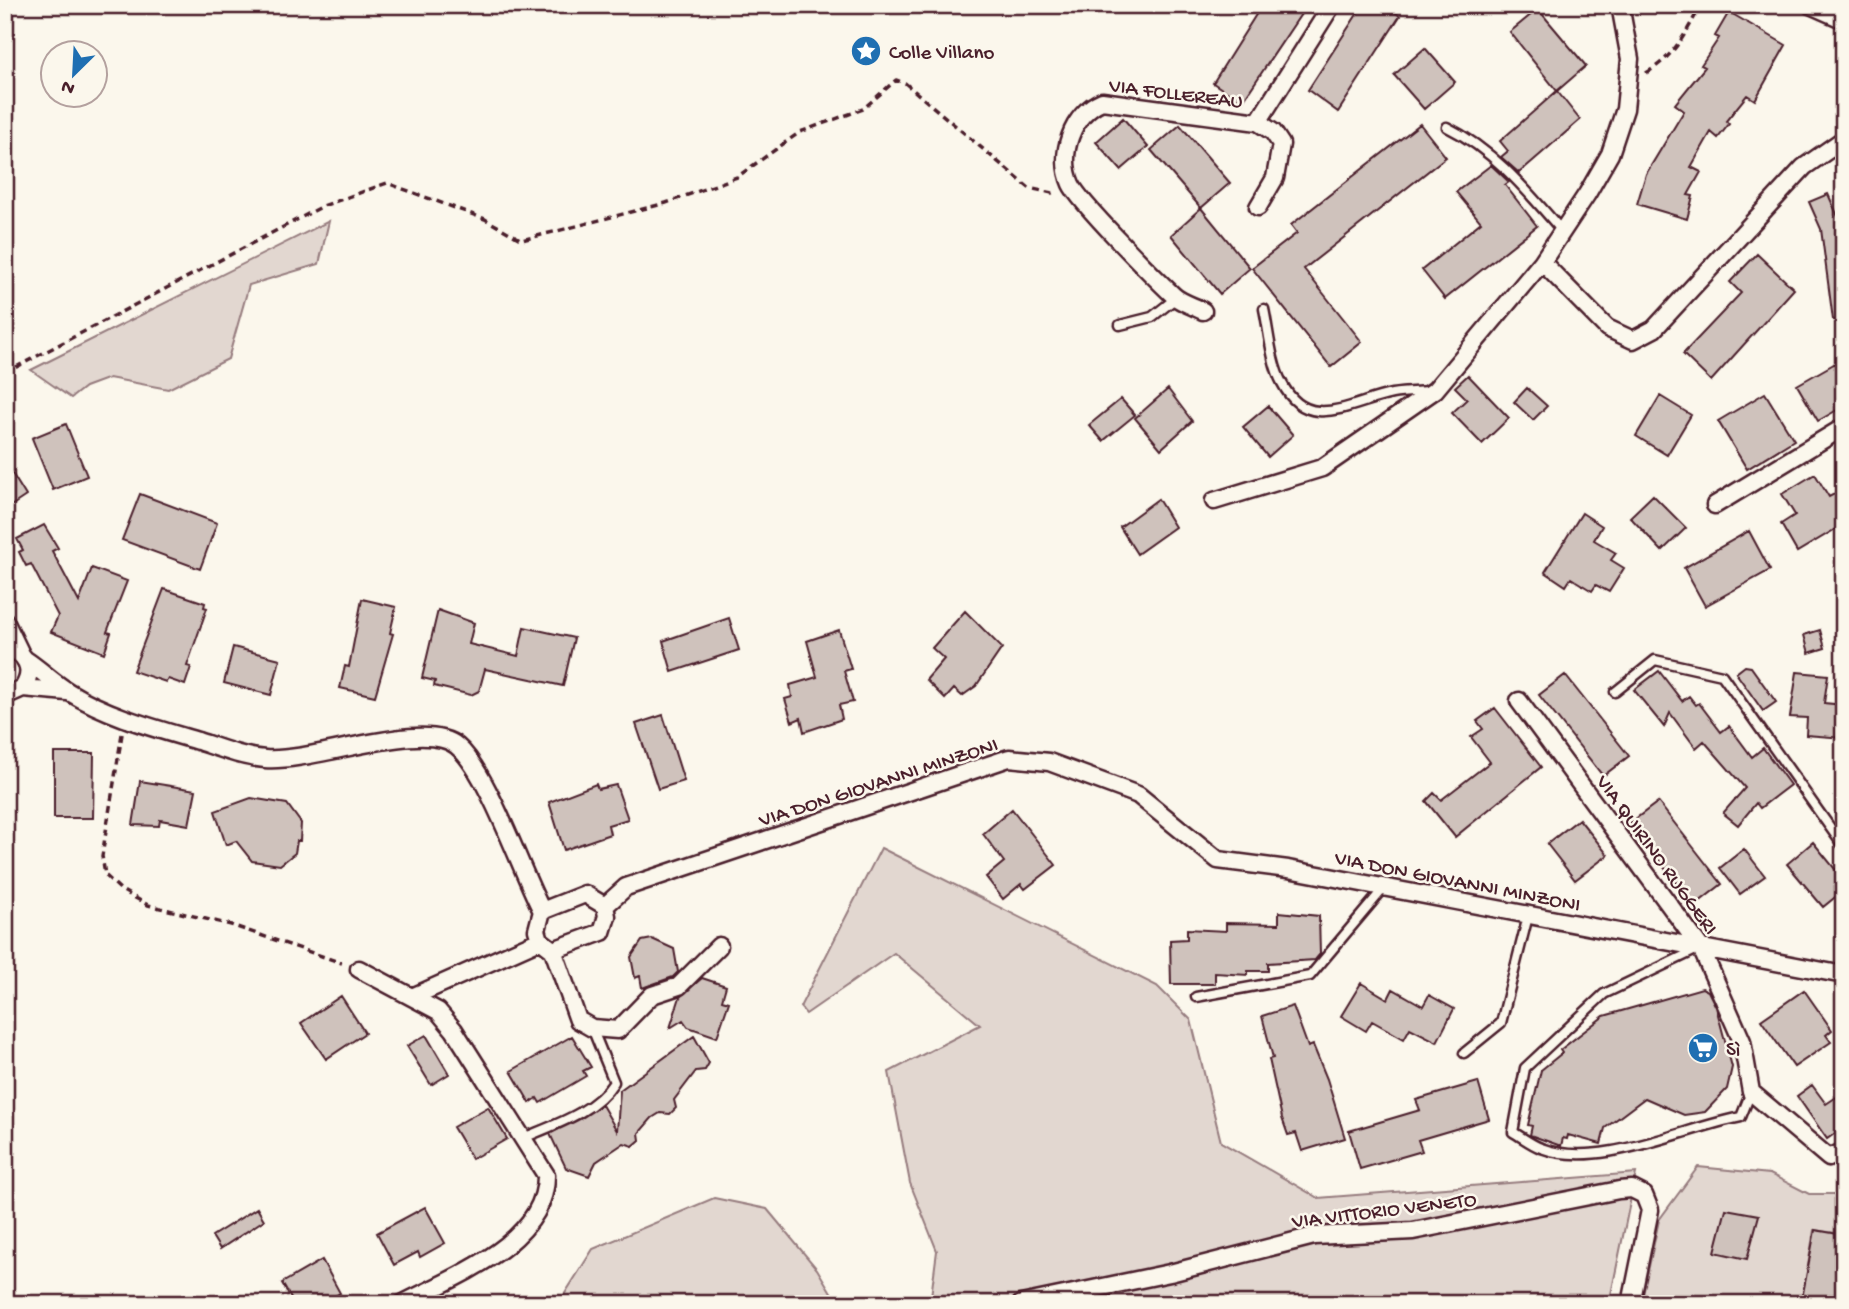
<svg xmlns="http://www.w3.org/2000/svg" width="1849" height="1309" font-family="'Gochi Hand',sans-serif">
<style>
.grass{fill:#e2d7d0;stroke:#967b7e;stroke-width:2}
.building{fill:#cfc2bc;stroke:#4a1f2b;stroke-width:2}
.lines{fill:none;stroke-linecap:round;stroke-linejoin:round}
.lane-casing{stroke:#4a1f2b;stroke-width:13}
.street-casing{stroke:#4a1f2b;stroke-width:21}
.path{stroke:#4a1f2b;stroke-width:3.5;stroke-dasharray:7 5;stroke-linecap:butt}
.lane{stroke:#fbf7ec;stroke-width:8}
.street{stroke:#fbf7ec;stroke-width:16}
.labels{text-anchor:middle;stroke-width:5;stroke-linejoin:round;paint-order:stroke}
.poi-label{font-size:21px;fill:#4a1f2b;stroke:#fbf7ec;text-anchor:start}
.street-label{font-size:21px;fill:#4a1f2b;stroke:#fbf7ec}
</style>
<rect width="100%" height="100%" fill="#fbf7ec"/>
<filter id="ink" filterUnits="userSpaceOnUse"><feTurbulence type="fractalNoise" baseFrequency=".0143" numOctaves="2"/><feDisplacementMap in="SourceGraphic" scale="14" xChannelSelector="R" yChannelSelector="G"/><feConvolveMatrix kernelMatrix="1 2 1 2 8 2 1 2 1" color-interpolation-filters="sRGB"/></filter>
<g filter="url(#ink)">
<path class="grass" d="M 329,221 L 319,264 L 249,285 L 228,359 L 168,389 L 109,378 L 85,387 L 71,398 L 31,370 Z
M 881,848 L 1157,986 L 1191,1020 L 1221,1142 L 1318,1198 L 1636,1173 L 1609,1304 L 930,1304 L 937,1251 L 910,1183 L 889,1072 L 980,1025 L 894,953 L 806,1014 L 800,1007 Z
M 1698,1167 L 1770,1174 L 1809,1194 L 1844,1194 L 1836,1233 L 1814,1230 L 1803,1295 L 1830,1304 L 1755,1304 L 1730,1299 L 1729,1304 L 1641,1304 L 1659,1220 Z
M 714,1198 L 767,1209 L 817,1269 L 838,1304 L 565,1304 L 564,1295 L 593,1249 Z"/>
<path class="building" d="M 1262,5 L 1307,5 L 1242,102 L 1213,83 Z
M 1363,5 L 1385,5 L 1400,16 L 1338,112 L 1308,90 Z
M 1538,9 L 1586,66 L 1557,91 L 1510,32 Z
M 1729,12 L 1786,45 L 1755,100 L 1747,95 L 1726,121 L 1729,124 L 1718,138 L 1711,132 L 1691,167 L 1701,172 L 1688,195 L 1693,196 L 1687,219 L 1637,204 L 1646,174 L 1684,111 L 1675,104 L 1705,67 L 1701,65 L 1719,38 L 1715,36 Z
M 1425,48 L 1455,82 L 1424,109 L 1394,75 Z
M 1557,91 L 1580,120 L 1519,173 L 1501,157 L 1508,151 L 1500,141 Z
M 1123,118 L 1148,147 L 1121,170 L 1096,142 Z
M 1420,124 L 1446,157 L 1304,269 L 1362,342 L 1331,367 L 1252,268 L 1297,233 L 1291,225 Z
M 1180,125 L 1230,183 L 1201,208 L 1151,150 Z
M 1491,165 L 1509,182 L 1505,185 L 1537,226 L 1445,299 L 1422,270 L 1481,222 L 1456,192 Z
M 1828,194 L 1844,230 L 1844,319 L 1833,320 L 1821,229 L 1809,202 Z
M 1201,208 L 1250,268 L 1220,294 L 1171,235 Z
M 1757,254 L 1794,289 L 1711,381 L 1683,354 L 1741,293 L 1730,282 Z
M 1839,361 L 1844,370 L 1844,406 L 1818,421 L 1797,385 Z
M 1468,375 L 1509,418 L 1482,444 L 1452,413 L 1467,399 L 1455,387 Z
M 1527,388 L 1547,406 L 1533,420 L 1514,402 Z
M 1168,389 L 1192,421 L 1161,449 L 1135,418 Z
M 1765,393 L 1794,440 L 1747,469 L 1718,421 Z
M 1660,396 L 1691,415 L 1667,455 L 1636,436 Z
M 1121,399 L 1135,415 L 1103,441 L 1089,425 Z
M 1268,406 L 1293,435 L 1268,457 L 1243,427 Z
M 66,424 L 87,476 L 53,490 L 32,438 Z
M 5,462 L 26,496 L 5,510 Z
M 1815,474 L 1829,497 L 1844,489 L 1844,524 L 1797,552 L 1781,524 L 1795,515 L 1782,494 Z
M 140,494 L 217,523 L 200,569 L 122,540 Z
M 1653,495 L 1686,528 L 1662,551 L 1630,517 Z
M 1158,499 L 1175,527 L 1137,554 L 1120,527 Z
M 1582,513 L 1602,526 L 1594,540 L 1616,553 L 1611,560 L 1624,568 L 1609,592 L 1596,585 L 1592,591 L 1571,578 L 1566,586 L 1545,572 Z
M 44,525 L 58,548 L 52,551 L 79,602 L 92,568 L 127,581 L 107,632 L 111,633 L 104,653 L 51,632 L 58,616 L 31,564 L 26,566 L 19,552 L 23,550 L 17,539 Z
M 1749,531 L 1770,570 L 1705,606 L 1684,568 Z
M 164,589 L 205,603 L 204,607 L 207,608 L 187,666 L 191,667 L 185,685 L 168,679 L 166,682 L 133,671 Z
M 362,599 L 396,607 L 390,633 L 393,634 L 375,696 L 340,688 L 345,666 L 349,667 Z
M 438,610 L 474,623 L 469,644 L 518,656 L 524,627 L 574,638 L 563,686 L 485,669 L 479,691 L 471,695 L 434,686 L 435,681 L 422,678 Z
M 965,611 L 1002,648 L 976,686 L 962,696 L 954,689 L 945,699 L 926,680 L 944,659 L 932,648 Z
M 729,618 L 739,650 L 672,672 L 663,641 Z
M 839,630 L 851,669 L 844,671 L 853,702 L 839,705 L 842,719 L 804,732 L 801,718 L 792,722 L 785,699 L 792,697 L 790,685 L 817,677 L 807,641 Z
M 1820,630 L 1825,648 L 1809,653 L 1804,635 Z
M 233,647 L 280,659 L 271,695 L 224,683 Z
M 1745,666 L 1751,667 L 1776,702 L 1763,711 L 1736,673 Z
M 1659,671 L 1682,701 L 1689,696 L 1696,705 L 1699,703 L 1721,732 L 1729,726 L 1752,757 L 1763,748 L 1790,785 L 1760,808 L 1756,803 L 1738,825 L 1723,813 L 1745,788 L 1704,741 L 1696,748 L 1670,713 L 1664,727 L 1634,690 Z
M 1797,672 L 1828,675 L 1824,703 L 1844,705 L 1844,738 L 1806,735 L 1807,718 L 1790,717 Z
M 1565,675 L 1629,756 L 1603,776 L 1539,695 Z
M 1495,708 L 1541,767 L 1455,837 L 1426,801 L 1434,793 L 1441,800 L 1490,762 L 1471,737 L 1483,729 L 1477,721 Z
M 663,715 L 684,781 L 658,789 L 636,724 Z
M 54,753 L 94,753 L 93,818 L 54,818 Z
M 140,781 L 196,790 L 189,825 L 160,820 L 159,826 L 133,825 Z
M 596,784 L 598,789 L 616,785 L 628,819 L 608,825 L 610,834 L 564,850 L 549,802 Z
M 251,798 L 287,804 L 301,823 L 300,841 L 297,841 L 295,853 L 280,865 L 252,861 L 236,841 L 226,845 L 215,811 Z
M 1658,802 L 1722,884 L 1694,906 L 1630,823 Z
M 1012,809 L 1056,865 L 1025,889 L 1021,884 L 1003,899 L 986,877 L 1004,862 L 983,834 Z
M 1579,819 L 1608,855 L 1575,880 L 1547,844 Z
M 1813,842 L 1844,880 L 1844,890 L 1823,907 L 1787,864 Z
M 1744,849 L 1765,876 L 1740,894 L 1720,868 Z
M 1279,912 L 1319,916 L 1320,954 L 1315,960 L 1268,963 L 1268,971 L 1248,971 L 1248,975 L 1215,973 L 1215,984 L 1171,984 L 1170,940 L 1187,939 L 1187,929 L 1226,931 L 1226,923 L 1279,924 Z
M 652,939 L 674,949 L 678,972 L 673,977 L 642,988 L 640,976 L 635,978 L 631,957 L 642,941 Z
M 702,978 L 726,986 L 722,1000 L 729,1002 L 717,1037 L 688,1027 L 683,1020 L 670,1028 L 680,997 Z
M 1361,983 L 1388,999 L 1393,989 L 1423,1006 L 1429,995 L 1454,1009 L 1437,1042 L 1410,1028 L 1404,1039 L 1372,1021 L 1366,1031 L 1341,1016 Z
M 1702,988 L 1708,991 L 1716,1007 L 1732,1067 L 1727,1089 L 1705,1112 L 1684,1115 L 1645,1098 L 1605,1128 L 1601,1144 L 1568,1135 L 1567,1139 L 1563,1138 L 1561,1146 L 1530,1135 L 1532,1126 L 1528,1125 L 1541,1070 L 1562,1053 L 1560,1050 L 1604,1016 Z
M 1804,990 L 1832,1030 L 1826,1035 L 1831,1042 L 1794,1067 L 1761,1020 Z
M 341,996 L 365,1033 L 326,1059 L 301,1023 Z
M 1293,1006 L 1308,1047 L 1313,1045 L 1327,1079 L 1345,1138 L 1302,1151 L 1296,1133 L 1288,1135 L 1282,1118 L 1269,1059 L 1273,1058 L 1262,1016 Z
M 426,1035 L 449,1074 L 431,1085 L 407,1046 Z
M 572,1036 L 591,1067 L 583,1071 L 586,1076 L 540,1103 L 537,1098 L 530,1103 L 511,1071 Z
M 694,1036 L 709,1063 L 705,1070 L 696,1071 L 674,1100 L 676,1108 L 670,1114 L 660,1113 L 652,1118 L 639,1133 L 640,1140 L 633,1146 L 624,1143 L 596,1162 L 589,1176 L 566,1168 L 550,1134 L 602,1105 L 617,1131 L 620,1090 Z
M 1478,1082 L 1489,1119 L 1418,1140 L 1422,1151 L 1360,1169 L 1349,1131 L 1420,1110 L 1416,1100 Z
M 1812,1085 L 1826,1104 L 1844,1092 L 1844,1127 L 1827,1139 L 1797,1096 Z
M 488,1107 L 507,1139 L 472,1159 L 453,1127 Z
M 425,1207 L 445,1243 L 420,1257 L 418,1252 L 394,1265 L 377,1233 Z
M 257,1208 L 264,1220 L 220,1249 L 212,1236 Z
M 1726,1209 L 1759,1215 L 1747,1259 L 1715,1252 Z
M 1815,1230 L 1844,1235 L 1844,1304 L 1801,1304 Z
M 322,1260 L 340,1293 L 321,1304 L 294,1304 L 282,1283 Z"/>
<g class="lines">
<g class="lane-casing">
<path id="lane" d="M 1447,127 C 1494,150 1528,192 1562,231
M 1264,309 C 1269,332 1271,363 1282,383 C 1308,434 1351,402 1392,394 C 1404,392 1417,392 1429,391
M 1120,325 L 1152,317 L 1176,298
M 1615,692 L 1655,660 L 1722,675 L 1844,847
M 1698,949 L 1604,994 L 1525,1068 L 1513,1132 C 1522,1137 1532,1145 1541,1148 C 1599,1170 1683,1128 1741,1117 L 1751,1092
M 1196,997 L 1310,976 L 1384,888
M 1464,1053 L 1501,1023 L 1528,916
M 523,1138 C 554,1125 595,1112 614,1082 L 592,1028"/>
</g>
<g class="street-casing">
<path id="street" d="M 1810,5 L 1844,20
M 1258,122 L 1332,5
M 1542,262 L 1607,328 L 1633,340 L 1654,329 L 1804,167 L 1844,139
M 1203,311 C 1194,306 1182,303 1174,296 C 1156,279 1079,202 1071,184 C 1058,154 1072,114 1102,101 L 1258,122 L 1273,132 L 1281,144 L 1275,178 L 1258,207
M 1214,501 L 1322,468 L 1435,390 L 1542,262 L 1587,194 L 1610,154 L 1625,109 L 1630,59 L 1620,5
M 1715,505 L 1844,427
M 5,621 L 21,654
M 5,648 C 26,651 35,670 23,688 L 5,696
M 26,660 C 41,670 54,683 69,692 C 108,716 154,728 198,741 C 219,748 242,757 265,759 C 314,763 424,718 457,746 C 488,772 521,871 542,911
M 23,688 L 67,692
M 1519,701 L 1701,948 L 1742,1041 L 1751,1092 L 1829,1158 L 1844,1151
M 605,906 L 626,887 L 1009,758 L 1049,762 L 1138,795 L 1218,860 L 1288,869 L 1844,975
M 542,911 L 537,930 L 540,940 L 553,950 L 578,1020 L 592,1028 L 618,1030 L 652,995 L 679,986 L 719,946
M 542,911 L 585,894 L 605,906
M 553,950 L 602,932 L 607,916 L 605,906
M 359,969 L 438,1011 L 454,1030 L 546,1175 C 547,1243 453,1277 402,1304
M 414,996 L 540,940
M 1021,1304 L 1170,1273 L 1314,1236 L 1413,1231 L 1619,1190 L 1632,1189 L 1644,1195 L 1650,1210 L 1631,1304"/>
</g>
<path class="path" d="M 1646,73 C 1674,57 1686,33 1701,5
M 5,373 L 323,206 L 387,183 L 485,219 L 522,240 L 666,203 L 737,177 L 800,132 L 863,109 L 896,80 L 905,83 L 1029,188 L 1052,193 L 1057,191
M 122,734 L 102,856 L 105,875 L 121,890 L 148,905 L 231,925 L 342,963"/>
<use href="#lane" class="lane"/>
<use href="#street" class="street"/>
</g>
</g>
<defs>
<g id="sight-disc" transform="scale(1.575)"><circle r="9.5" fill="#1f6fb2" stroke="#fbf7ec"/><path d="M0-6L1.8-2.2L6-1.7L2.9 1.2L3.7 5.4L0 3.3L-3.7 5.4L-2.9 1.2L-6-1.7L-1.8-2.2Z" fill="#fff"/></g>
<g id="supermarket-disc" transform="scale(1.575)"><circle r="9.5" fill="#1f6fb2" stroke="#fbf7ec"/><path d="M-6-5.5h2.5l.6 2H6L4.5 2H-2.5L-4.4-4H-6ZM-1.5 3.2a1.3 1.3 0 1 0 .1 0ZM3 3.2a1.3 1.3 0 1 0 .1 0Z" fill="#fff"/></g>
</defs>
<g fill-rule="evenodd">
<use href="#sight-disc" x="866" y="51"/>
<use href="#supermarket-disc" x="1703" y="1048"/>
</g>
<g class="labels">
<g class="poi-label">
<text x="889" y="58">Colle Villano</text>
<text x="1726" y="1055">Sì</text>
</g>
<g class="street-label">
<text transform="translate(1176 92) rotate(7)" y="7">VIA FOLLEREAU</text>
<text transform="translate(878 781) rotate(-18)" y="7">VIA DON GIOVANNI MINZONI</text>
<text transform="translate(1658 854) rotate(54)" y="7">VIA QUIRINO RUGGERI</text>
<text transform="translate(1458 880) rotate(11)" y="7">VIA DON GIOVANNI MINZONI</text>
<text transform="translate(1384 1209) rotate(-7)" y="7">VIA VITTORIO VENETO</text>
</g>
</g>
<rect width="1849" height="1309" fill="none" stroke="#fbf7ec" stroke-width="28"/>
<rect x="14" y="14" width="1821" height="1281" fill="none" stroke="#4a1f2b" stroke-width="2.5" filter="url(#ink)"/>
<g transform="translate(74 74) rotate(204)"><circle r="33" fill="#fbf7ec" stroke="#b4a19f" stroke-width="2"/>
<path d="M0-5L12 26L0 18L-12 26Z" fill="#1f6fb2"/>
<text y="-10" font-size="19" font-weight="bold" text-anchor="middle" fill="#4a1f2b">N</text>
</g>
</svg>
